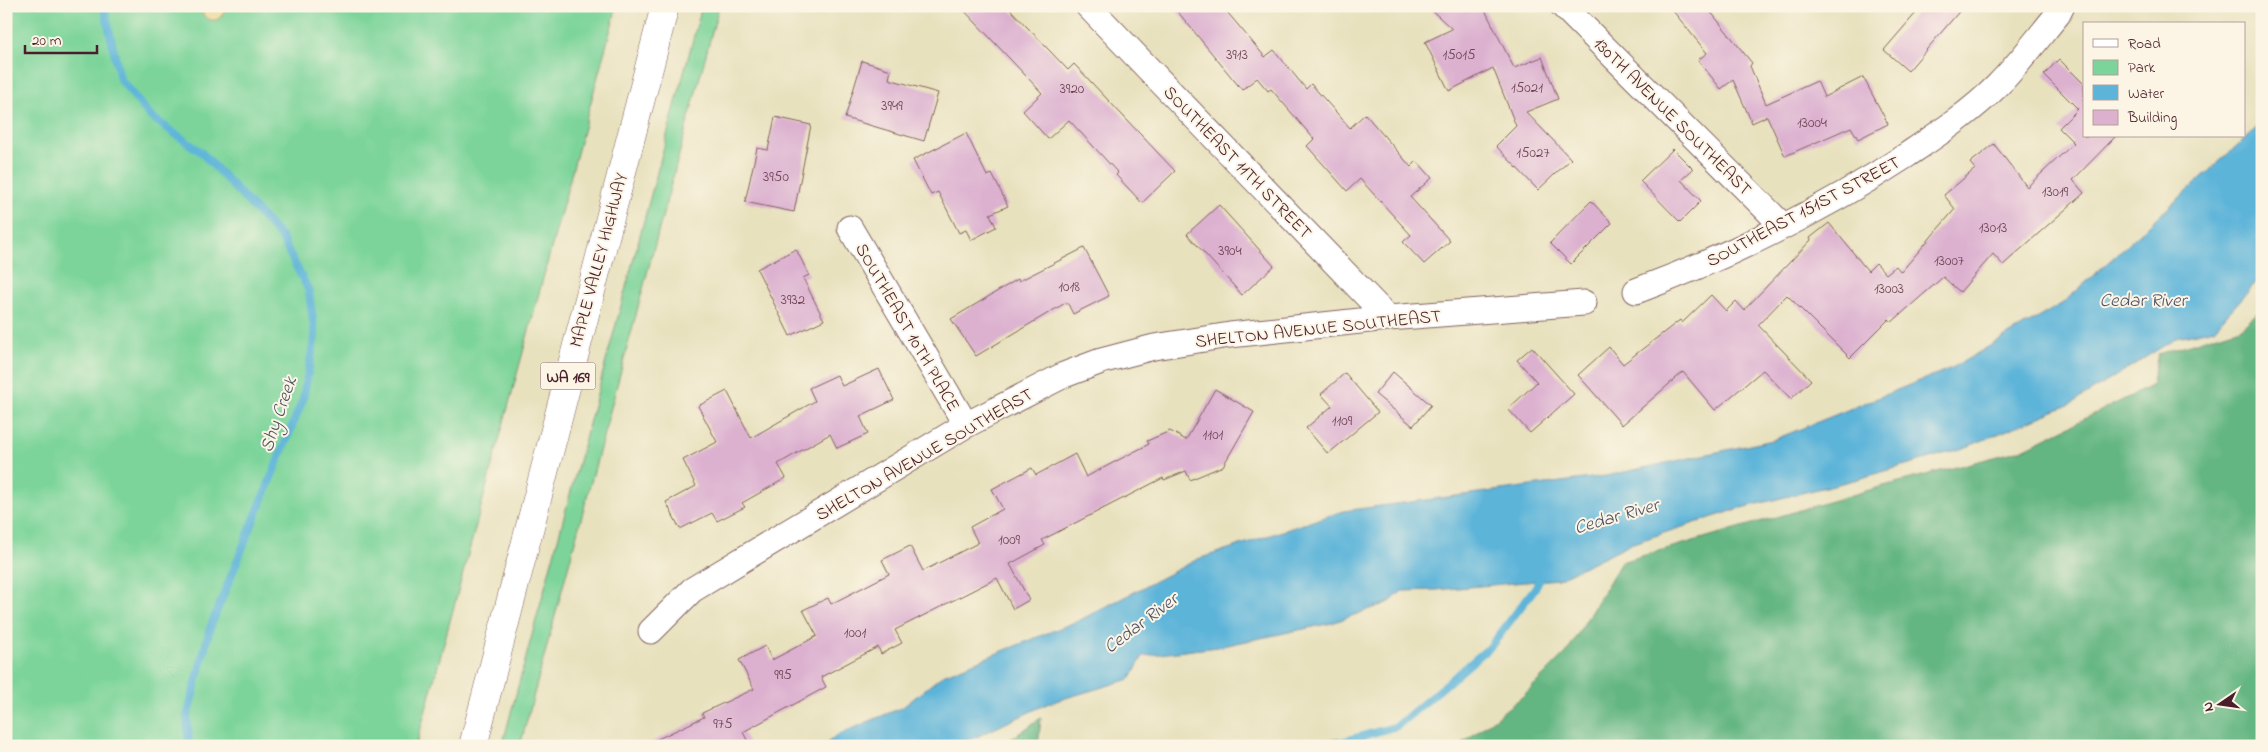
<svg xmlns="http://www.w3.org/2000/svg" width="2268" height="752" font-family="'Indie Flower',sans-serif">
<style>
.green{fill:#7bd49a;stroke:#627a62}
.forest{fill:#64b682;stroke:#576a56}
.sand{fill:#eeda9e;stroke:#9c7c64}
.water{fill:#5cb4d9;stroke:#536a82}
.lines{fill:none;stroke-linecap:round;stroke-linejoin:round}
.stream{stroke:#5cb4d9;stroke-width:8}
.building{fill:#dcb1d0}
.minor-casing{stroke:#81635e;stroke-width:27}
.primary-casing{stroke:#81635e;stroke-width:29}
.minor{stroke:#fff;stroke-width:25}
.primary{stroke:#fff;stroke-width:28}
.labels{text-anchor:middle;stroke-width:4;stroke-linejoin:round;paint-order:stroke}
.number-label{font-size:15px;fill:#6e4454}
.shield{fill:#fcf5e5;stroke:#7f5f63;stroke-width:1}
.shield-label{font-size:16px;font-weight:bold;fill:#4a1f2b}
.street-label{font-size:18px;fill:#4a1f2b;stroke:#fcf5e5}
.water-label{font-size:19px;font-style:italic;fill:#505368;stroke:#fcf5e5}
</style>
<rect width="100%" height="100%" fill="#fcf5e5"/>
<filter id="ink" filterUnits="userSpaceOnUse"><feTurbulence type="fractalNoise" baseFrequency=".02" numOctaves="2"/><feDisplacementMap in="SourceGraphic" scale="10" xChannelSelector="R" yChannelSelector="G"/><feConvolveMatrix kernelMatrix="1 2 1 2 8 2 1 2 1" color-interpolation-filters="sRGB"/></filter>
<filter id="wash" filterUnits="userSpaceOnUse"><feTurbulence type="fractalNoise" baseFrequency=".0096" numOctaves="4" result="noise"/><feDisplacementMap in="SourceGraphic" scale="20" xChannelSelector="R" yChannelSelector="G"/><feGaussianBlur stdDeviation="1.12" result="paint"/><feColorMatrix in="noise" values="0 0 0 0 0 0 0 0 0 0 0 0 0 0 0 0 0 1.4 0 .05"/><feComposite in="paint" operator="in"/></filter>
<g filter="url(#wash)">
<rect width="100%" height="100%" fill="#e8e1be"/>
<path class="green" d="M 6,6 L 617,6 L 416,746 L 6,746 Z
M 702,6 L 719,6 L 520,746 L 502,746 Z"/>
<path class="forest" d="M 2262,309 L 2262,746 L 1459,746 L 1522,697 L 1567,652 L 1621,562 L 1880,487 L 2021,450 L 2151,386 L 2158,354 L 2240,328 Z
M 1041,718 L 1038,746 L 1001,746 Z"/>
<path class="sand" d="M 202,6 L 227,6 C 222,18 215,26 203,15 Z"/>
<path class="water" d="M 2262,123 L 2262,276 L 2214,329 L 2178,337 L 2071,404 L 1964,448 L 1858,479 L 1741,508 L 1630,544 L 1558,579 L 1436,590 L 1402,591 L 1390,602 L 1332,623 L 1218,647 L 1143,656 L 1130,679 L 1049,703 L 957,746 L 823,746 L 839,734 L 903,707 L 943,675 L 1080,620 L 1198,559 L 1343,511 L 1606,476 L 1773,440 L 1954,367 L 2063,303 Z"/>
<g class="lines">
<path class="stream" d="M 104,6 L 120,79 L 150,116 L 201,152 L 281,237 L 309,291 L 315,336 L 303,399 L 210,628 L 187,717 L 189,746
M 1310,746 L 1341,742 L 1397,726 L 1491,646 L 1535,588 L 1543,572"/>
</g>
<g id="blocks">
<path class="building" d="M 960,6 L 1007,6 L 1068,70 L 1074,64 L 1175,171 L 1142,203 L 1116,175 L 1118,173 L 1069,120 L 1048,139 L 1023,111 L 1042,93 Z
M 1173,6 L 1222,6 L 1265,57 L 1274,50 L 1306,89 L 1311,84 L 1350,128 L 1365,114 L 1411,167 L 1417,161 L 1432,178 L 1410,197 L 1450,241 L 1424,264 L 1403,242 L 1411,235 L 1360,179 L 1347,191 L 1307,146 L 1314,139 L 1271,89 L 1268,91 L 1257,78 L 1242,90 Z
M 1427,6 L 1483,6 L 1514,68 L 1542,57 L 1558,99 L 1526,112 L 1571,159 L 1538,190 L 1496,146 L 1516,126 L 1493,68 L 1449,91 L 1425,42 L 1452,29 Z
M 1669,6 L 1706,6 L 1752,63 L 1750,66 L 1766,104 L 1817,81 L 1824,97 L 1863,77 L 1888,124 L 1858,139 L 1851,127 L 1785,156 L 1767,116 L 1752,123 L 1733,80 L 1721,89 L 1698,60 L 1707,53 Z
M 1922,6 L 1964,6 L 1908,71 L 1884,50 Z
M 2059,59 L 2084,84 L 2084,136 L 2116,136 L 2073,180 L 2084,193 L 2003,265 L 1993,254 L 1960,292 L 1943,277 L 1892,322 L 1889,319 L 1850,358 L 1787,295 L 1758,325 L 1811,380 L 1791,399 L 1763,370 L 1715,410 L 1683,372 L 1622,425 L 1578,375 L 1609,347 L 1623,364 L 1680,320 L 1682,323 L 1711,295 L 1726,311 L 1736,301 L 1744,310 L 1811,240 L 1810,238 L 1829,223 L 1868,271 L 1876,263 L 1886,274 L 1896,266 L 1901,272 L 1955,209 L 1944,195 L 1975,169 L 1970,163 L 1994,144 L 2027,187 L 2074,143 L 2059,128 L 2078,109 L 2044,75 Z
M 862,61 L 891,70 L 889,79 L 938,93 L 924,141 L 845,118 Z
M 775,117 L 811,125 L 794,212 L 745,202 L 757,148 L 768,150 Z
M 966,133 L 987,176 L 992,174 L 1008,206 L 990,214 L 996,227 L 971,240 L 966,230 L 959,233 L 938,192 L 931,195 L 913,160 Z
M 1673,149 L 1693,169 L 1681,180 L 1701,201 L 1680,222 L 1640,181 Z
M 1591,201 L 1612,223 L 1571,264 L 1550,243 Z
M 1219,205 L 1274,266 L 1242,295 L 1187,234 Z
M 1084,248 L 1109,296 L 1073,314 L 1067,302 L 976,356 L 951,319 L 1018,279 L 1019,281 Z
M 796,249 L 809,275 L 803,278 L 824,320 L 790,336 L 757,269 Z
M 1532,347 L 1574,394 L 1530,433 L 1508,409 L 1537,382 L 1517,360 Z
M 879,369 L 894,400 L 860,416 L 868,434 L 837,448 L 830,434 L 778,464 L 786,478 L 742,503 L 745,507 L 717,521 L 712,513 L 680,529 L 666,502 L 696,486 L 683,460 L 717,442 L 698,406 L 727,391 L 751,438 L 815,401 L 809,388 L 837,375 L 842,386 Z
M 1393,372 L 1431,405 L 1413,426 L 1375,394 Z
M 1345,373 L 1378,412 L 1328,454 L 1306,428 L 1332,406 L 1321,394 Z
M 1215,389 L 1254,412 L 1223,466 L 1190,480 L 1186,471 L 1164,480 L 1163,478 L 1042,540 L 1045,545 L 1010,564 L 1029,600 L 1013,609 L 997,578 L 895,630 L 902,643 L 881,654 L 878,647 L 821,677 L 826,687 L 743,732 L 750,746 L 643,746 L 704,717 L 702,713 L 754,689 L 739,660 L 765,646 L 772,660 L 817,636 L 803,610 L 828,598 L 831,604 L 889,574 L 882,560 L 910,546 L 923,571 L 978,543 L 970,527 L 1003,509 L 992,489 L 1032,468 L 1036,475 L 1075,454 L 1086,477 L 1149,444 L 1147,441 L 1170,431 L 1186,440 Z"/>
</g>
</g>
<g filter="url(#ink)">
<use href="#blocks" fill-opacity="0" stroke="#81635e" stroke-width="1"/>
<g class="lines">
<g class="minor-casing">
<path id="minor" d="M 1088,6 L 1388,318
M 1563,6 L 1783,226
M 850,228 L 966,425
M 1636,291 C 1730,256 1823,210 1907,155 C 1938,134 1970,113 1997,86 C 2019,64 2038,38 2058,14 L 2062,6
M 651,631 L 692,590 L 966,425 L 1064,375 L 1101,361 L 1154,347 L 1230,335 L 1388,318 L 1584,303"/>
</g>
<g class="primary-casing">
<path id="primary" d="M 473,746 L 665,6"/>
</g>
<use href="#minor" class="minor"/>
<use href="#primary" class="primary"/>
</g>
</g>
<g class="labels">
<g class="number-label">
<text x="1237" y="59">3913</text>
<text x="1459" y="59">15015</text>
<text x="1527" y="92">15021</text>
<text x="1072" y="93">3920</text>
<text x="892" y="110">3949</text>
<text x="1812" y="127">13004</text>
<text x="1533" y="157">15027</text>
<text x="776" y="181">3950</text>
<text x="2055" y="196">13019</text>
<text x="1993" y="232">13013</text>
<text x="1230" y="255">3904</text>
<text x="1949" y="265">13007</text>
<text x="1069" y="291">1018</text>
<text x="1889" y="293">13003</text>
<text x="793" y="304">3932</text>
<text x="1342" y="425">1109</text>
<text x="1213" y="439">1101</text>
<text x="1009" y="544">1009</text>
<text x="855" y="637">1001</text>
<text x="783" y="679">995</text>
<text x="723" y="728">975</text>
</g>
<rect class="shield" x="540.5" y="362.5" width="55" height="27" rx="4"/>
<g class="shield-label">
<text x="568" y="382">WA 169</text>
</g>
<g class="street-label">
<text transform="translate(1673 116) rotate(45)" y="6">130TH AVENUE SOUTHEAST</text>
<text transform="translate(1238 162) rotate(46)" y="6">SOUTHEAST 11TH STREET</text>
<text transform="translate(1803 211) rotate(-28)" y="6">SOUTHEAST 151ST STREET</text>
<text transform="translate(598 260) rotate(-75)" y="6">MAPLE VALLEY HIGHWAY</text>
<text transform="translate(908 327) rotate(60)" y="6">SOUTHEAST 10TH PLACE</text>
<text transform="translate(1318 328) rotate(-6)" y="6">SHELTON AVENUE SOUTHEAST</text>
<text transform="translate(924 454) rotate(-30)" y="6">SHELTON AVENUE SOUTHEAST</text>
</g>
<g class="water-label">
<text x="2143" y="306">Cedar River</text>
<text transform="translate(277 414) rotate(-71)" y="7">Shy Creek</text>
<text transform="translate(1616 515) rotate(-16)" y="7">Cedar River</text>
<text transform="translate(1140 622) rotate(-37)" y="7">Cedar River</text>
</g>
</g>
<rect width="2268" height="752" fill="none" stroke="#fcf5e5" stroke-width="25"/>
<rect x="2083" y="22" width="162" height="115" fill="#fcf5e5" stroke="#b59f9b"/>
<rect x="2093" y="39" width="25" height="8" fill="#ffffff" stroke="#b59f9b"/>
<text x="2128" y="48" font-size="15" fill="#4a1f2b">Road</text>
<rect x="2093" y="60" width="25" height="15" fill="#7bd49a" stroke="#b59f9b"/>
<text x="2128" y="72" font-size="15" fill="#4a1f2b">Park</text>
<rect x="2093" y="85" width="25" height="15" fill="#5cb4d9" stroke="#b59f9b"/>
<text x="2128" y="98" font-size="15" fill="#4a1f2b">Water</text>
<rect x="2093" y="110" width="25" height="15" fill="#dcb1d0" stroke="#b59f9b"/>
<text x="2128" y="122" font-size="15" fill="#4a1f2b">Building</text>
<g transform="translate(2220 704) rotate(257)" stroke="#fcf5e5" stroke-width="4" paint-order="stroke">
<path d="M0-4L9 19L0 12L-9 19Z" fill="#4a1f2b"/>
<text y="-8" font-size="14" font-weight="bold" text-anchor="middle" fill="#4a1f2b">N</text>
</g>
<path d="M25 45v8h72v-8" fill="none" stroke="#4a1f2b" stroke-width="2.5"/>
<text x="32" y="45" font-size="15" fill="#4a1f2b" stroke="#fcf5e5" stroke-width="4" paint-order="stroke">20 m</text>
</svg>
